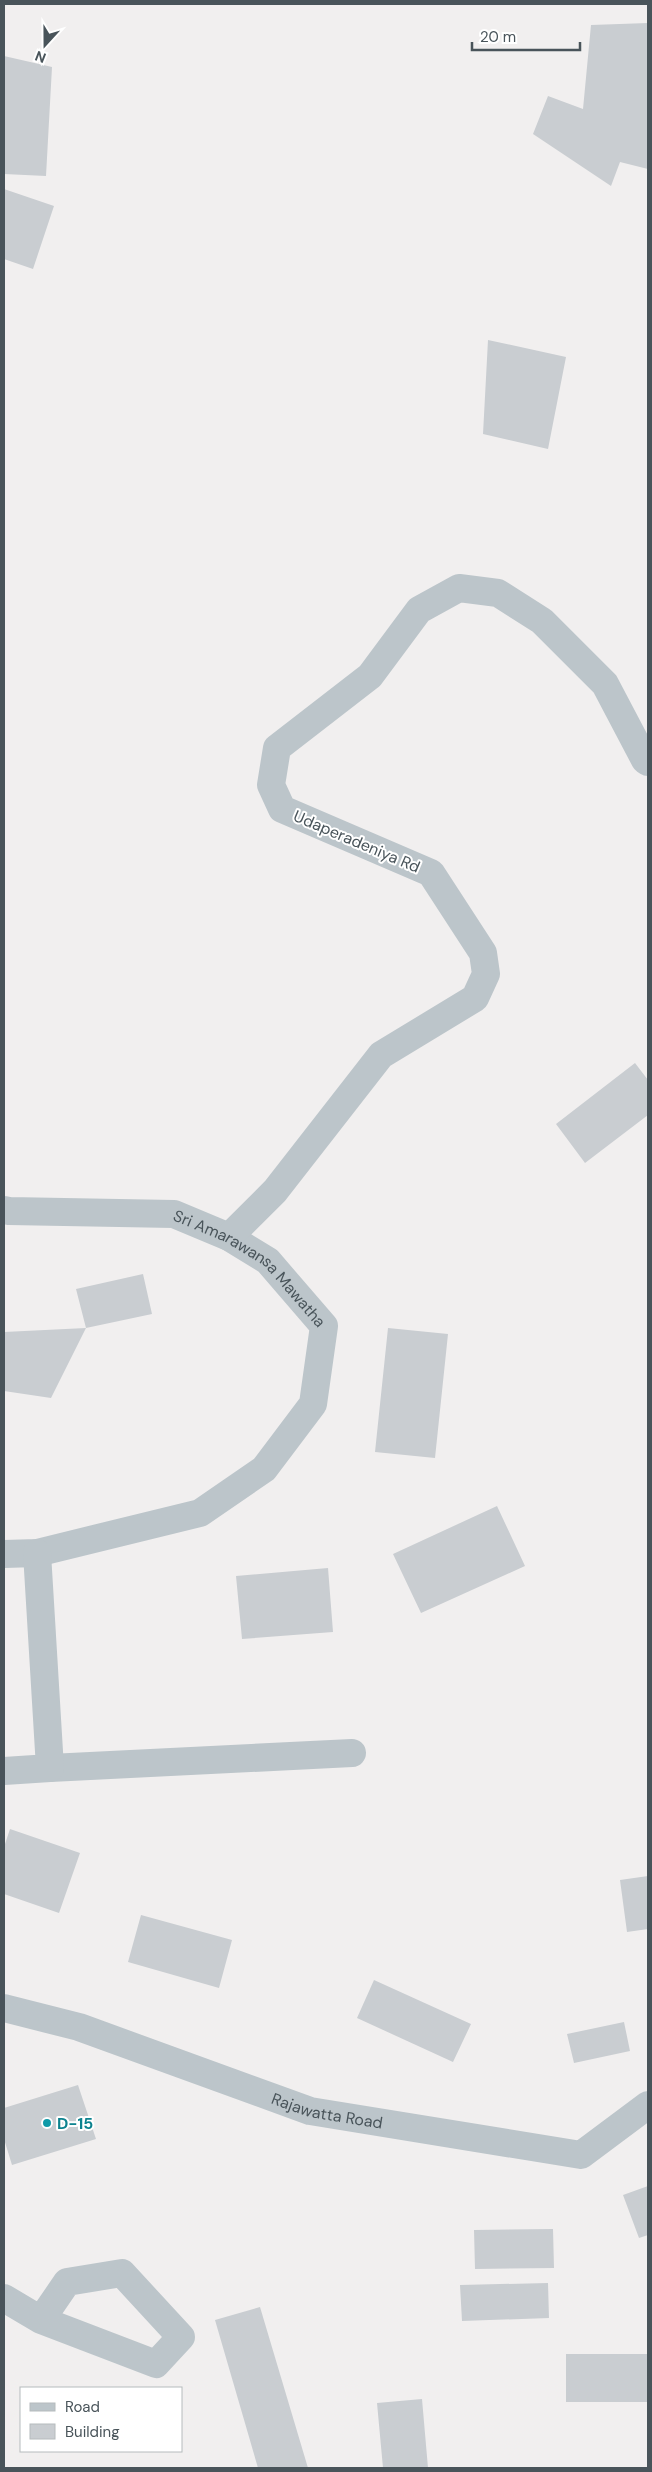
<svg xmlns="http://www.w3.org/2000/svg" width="652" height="2472" font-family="'DM Sans',sans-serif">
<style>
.building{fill:#c9cdd1}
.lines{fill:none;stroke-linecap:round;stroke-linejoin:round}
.minor{stroke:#bcc5ca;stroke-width:28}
.culture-dot{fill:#0f9aa8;stroke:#fff;stroke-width:2}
.labels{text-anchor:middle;stroke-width:4;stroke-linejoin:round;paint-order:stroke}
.street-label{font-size:16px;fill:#49545a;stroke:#fff}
.culture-label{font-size:16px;font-weight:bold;fill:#0d838f;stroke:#fff;text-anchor:start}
</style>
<rect width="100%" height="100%" fill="#f1efef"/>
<path class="building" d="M 648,23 L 648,169 L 620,162 L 611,186 L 533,134 L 548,96 L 583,109 L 591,25 Z
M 4,56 L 52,67 L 46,176 L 4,174 Z
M 4,189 L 54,206 L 33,269 L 4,259 Z
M 488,340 L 566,357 L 548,449 L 483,434 Z
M 635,1063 L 648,1080 L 648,1115 L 585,1163 L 556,1124 Z
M 143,1274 L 152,1314 L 86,1328 L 51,1398 L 4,1391 L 4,1332 L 86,1328 L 76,1289 Z
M 388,1328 L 448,1334 L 435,1458 L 375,1452 Z
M 497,1506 L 525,1566 L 421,1613 L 393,1554 Z
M 328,1568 L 333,1632 L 242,1639 L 236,1576 Z
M 10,1829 L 80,1853 L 59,1913 L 4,1894 L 4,1847 Z
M 648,1876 L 648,1929 L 627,1932 L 620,1880 Z
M 141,1915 L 232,1940 L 219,1988 L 128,1962 Z
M 374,1980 L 471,2024 L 453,2062 L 357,2018 Z
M 624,2022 L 630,2051 L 574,2063 L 567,2034 Z
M 78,2085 L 96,2139 L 12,2165 L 4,2139 L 4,2108 Z
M 648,2186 L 648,2235 L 639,2238 L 623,2195 Z
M 553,2229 L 554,2268 L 475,2269 L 474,2230 Z
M 548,2283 L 549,2318 L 462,2321 L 460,2285 Z
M 260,2307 L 308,2468 L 258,2468 L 215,2320 Z
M 566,2354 L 648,2354 L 648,2402 L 566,2402 Z
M 422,2399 L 428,2468 L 383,2468 L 377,2403 Z"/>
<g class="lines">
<g class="minor">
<path id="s1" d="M 4,1210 L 9,1211 L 174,1214 L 229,1237 L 268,1261 L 324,1326 L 313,1404 L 264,1469 L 200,1513 L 37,1553 L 4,1554"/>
<path d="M 229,1237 L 275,1191 L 381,1055 L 475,998 L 486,974 L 483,953 L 431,873 L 282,809 L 271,785 L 277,748 L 370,676 L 419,610 L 459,588 L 498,593 L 542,621 L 605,684 L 645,760 L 648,762"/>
<path d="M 50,1768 L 352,1753"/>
<path d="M 4,1771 L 50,1768 L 37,1553"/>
<path id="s2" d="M 4,2008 L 79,2027 L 310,2111 L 581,2155 L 648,2105"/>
<path d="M 4,2298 L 41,2320 L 156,2364 L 181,2337 L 122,2273 L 67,2282 L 41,2320"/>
</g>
</g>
<circle class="culture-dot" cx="47" cy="2123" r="5"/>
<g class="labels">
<g class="street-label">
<text transform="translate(357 841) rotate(23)" y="6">Udaperadeniya Rd</text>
<text dy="6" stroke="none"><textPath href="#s1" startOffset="265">Sri Amarawansa Mawatha</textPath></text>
<text dy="6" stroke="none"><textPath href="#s2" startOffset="340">Rajawatta Road</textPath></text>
</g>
<g class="culture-label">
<text x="57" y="2129">D-15</text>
</g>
</g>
<rect width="652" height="2472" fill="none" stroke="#49545a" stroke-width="10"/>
<rect x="20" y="2387" width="162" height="65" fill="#ffffff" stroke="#b6bbbd"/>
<rect x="30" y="2403" width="25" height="8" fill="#bcc5ca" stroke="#b6bbbd"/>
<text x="65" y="2412" font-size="15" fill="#49545a">Road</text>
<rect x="30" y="2424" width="25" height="15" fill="#c9cdd1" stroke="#b6bbbd"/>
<text x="65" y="2437" font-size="15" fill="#49545a">Building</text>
<g transform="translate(45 45) rotate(201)" stroke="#ffffff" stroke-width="4" paint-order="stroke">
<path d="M0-4L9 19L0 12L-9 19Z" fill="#49545a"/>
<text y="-8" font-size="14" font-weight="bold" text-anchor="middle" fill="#49545a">N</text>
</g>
<path d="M472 42v8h108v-8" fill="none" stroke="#49545a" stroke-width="2.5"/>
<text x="480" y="42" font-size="15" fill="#49545a" stroke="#ffffff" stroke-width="4" paint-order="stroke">20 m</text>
</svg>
